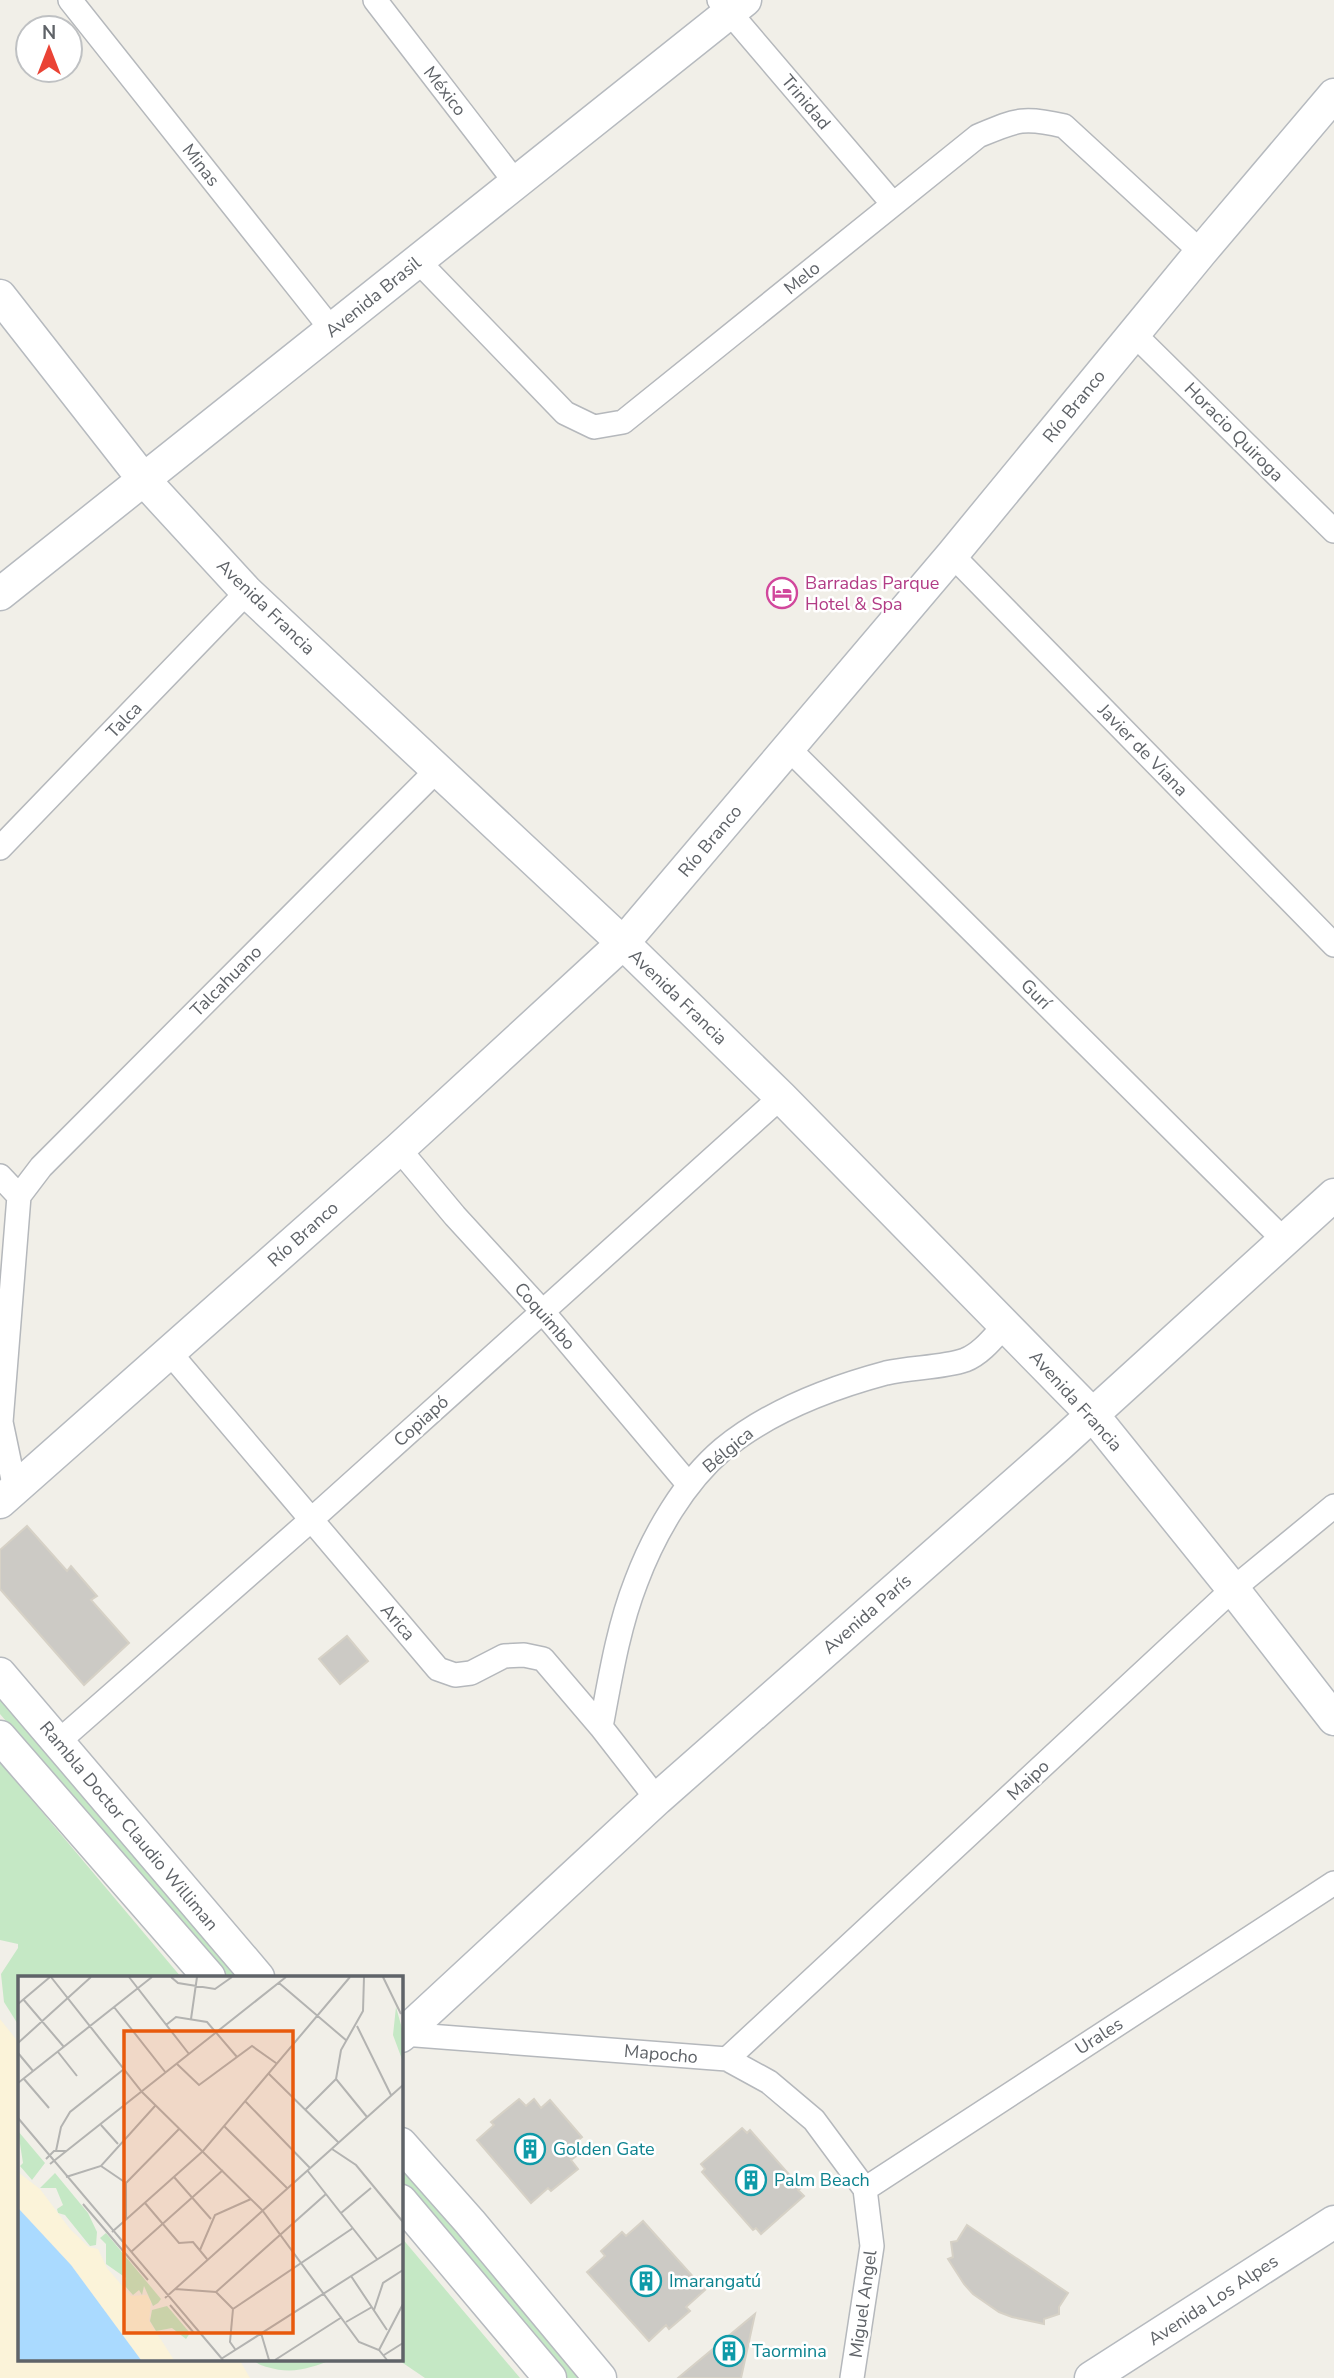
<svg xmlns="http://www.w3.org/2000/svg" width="1334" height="2378" font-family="'Nunito Sans',sans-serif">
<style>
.green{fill:#c5e8c5}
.sand{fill:#fbf3d9}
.building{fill:#cccac5;stroke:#d6d1c6;stroke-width:2}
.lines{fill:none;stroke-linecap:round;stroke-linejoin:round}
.street-casing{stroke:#b5b8bc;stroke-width:26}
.secondary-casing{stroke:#b6babf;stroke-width:35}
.street{stroke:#fff;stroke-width:23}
.secondary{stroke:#fff;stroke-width:32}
.labels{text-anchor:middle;stroke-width:5;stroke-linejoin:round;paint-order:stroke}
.street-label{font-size:18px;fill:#5f6368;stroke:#fff}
.hotel-label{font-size:18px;fill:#b23c85;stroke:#fff;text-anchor:start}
.culture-label{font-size:18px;fill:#0d838f;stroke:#fff;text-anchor:start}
.inset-road{fill:none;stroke:#b3b3b1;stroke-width:2}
.view{fill:#e8590c;fill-opacity:0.15;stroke:#e8590c;stroke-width:3.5}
.inset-edge{fill:none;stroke:#5f6368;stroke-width:3.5}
</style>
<rect width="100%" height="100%" fill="#f1efe8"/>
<path class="green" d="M 0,1692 L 242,1977 L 223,1977 L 0,1714 Z
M 0,1762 L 181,1977 L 19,1977 L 19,2026 L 4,2002 L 1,1974 L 18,1948 L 18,1944 L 0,1940 Z
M 401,2163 L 583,2378 L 563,2378 L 401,2186 Z
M 401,2237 L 520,2378 L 425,2378 L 397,2359 L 401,2359 Z
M 253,2359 L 334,2359 C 310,2368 293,2375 267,2367 C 261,2365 257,2364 253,2359 Z"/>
<path class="sand" d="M 0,2019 L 19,2043 L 19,2359 L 239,2359 L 250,2378 L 0,2378 Z"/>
<path class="building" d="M 27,1526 L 67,1571 L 71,1566 L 97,1596 L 91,1600 L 129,1643 L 84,1685 L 0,1589 L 0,1550 Z
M 347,1636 L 368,1661 L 340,1684 L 319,1659 Z
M 519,2099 L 526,2106 L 534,2099 L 541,2108 L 550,2100 L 582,2137 L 572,2145 L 579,2154 L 571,2160 L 578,2169 L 551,2191 L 548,2188 L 531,2203 L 477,2140 L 494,2125 L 491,2122 Z
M 742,2128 L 747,2133 L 750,2130 L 801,2188 L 798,2190 L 804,2196 L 761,2234 L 756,2228 L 753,2230 L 702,2172 L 705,2169 L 701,2164 Z
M 643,2221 L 705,2290 L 686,2307 L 690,2311 L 669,2329 L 666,2325 L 649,2341 L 587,2272 L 605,2256 L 601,2251 L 622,2232 L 626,2236 Z
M 967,2225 L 1068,2293 L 1059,2307 L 1059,2314 L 1044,2319 L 1044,2324 L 1012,2317 L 999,2312 L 973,2294 L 964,2284 L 948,2259 L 953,2257 L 951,2242 L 957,2241 Z
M 755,2314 L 741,2378 L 678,2378 Z"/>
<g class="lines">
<g class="street-casing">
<path id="street" d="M 70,0 L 332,330
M 375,0 L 516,183
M 719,0 L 893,204
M 418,261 L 565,413 L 594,427 L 623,422 L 978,136 C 1016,120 1023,116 1064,126 L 1201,252
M 1134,334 L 1334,531
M 952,555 L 1334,945
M 789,749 L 1284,1240
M 0,848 L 247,592
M 399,1149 L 455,1216 L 543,1312 L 689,1485
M 0,1176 L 19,1196 L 1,1422 L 15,1489
M 19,1196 L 41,1167 L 438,769
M 170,1353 L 438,1669 L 455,1675 L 471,1673 L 504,1656 L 524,1655 L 543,1659 L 601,1727 L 657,1799
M 601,1727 C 610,1679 618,1628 636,1582 C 654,1534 684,1482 723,1449 C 768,1412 830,1388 886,1373 C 911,1367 942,1368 965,1360 C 981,1354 994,1337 1005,1325
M 58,1742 L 311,1520 L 781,1097
M 403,2034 L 727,2059 L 769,2082 L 814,2120 L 865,2189 L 872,2246 L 852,2378
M 727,2059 L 1233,1589 L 1334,1506
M 865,2189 L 1334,1883"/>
</g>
<g class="secondary-casing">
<path id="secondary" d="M 0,296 L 144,480 L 247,592 L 623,943 L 781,1097 L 1092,1414 L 1233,1589 L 1334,1719
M 0,594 L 745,0
M 0,1502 L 399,1149 L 623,943 L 952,555 L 1201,252 L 1334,95
M 0,1674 L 258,1977
M 0,1737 L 209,1977
M 401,2036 L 657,1799 L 1058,1446 L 1334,1195
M 401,2144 L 470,2222 L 600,2378
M 401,2201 L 550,2378
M 1091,2378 L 1334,2222"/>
</g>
<use href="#street" class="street"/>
<use href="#secondary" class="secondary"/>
</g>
<defs>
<g id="hotel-ring" transform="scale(1.575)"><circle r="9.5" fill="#fff" stroke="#d1479c" stroke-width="1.5"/><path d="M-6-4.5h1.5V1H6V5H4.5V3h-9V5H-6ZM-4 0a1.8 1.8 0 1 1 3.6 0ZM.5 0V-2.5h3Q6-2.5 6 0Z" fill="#d1479c"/></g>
<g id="building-ring" transform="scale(1.575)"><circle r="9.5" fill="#fff" stroke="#0f9aa8" stroke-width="1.5"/><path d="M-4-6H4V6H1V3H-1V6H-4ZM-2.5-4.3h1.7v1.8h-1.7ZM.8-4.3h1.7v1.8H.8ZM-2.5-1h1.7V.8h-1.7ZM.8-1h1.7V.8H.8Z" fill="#0f9aa8"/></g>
</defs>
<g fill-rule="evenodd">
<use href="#hotel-ring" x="782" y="593"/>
<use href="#building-ring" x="530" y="2149"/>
<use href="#building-ring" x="751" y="2180"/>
<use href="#building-ring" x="646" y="2281"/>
<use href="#building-ring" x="729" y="2351"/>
</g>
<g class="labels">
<g class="street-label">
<text transform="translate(445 91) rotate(52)" y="6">México</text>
<text transform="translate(806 102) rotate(50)" y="6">Trinidad</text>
<text transform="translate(201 165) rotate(52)" y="6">Minas</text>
<text transform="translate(802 278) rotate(-39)" y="6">Melo</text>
<text transform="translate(373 297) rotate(-39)" y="6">Avenida Brasil</text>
<text transform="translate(1074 406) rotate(-51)" y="6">Río Branco</text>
<text transform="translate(1234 432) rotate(45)" y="6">Horacio Quiroga</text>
<text transform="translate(266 607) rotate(44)" y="6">Avenida Francia</text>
<text transform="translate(124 720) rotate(-46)" y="6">Talca</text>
<text transform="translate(1143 750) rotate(46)" y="6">Javier de Viana</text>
<text transform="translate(710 841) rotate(-50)" y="6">Río Branco</text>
<text transform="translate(226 981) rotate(-45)" y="6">Talcahuano</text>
<text transform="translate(1036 994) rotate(45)" y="6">Gurí</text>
<text transform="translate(678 997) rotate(44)" y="6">Avenida Francia</text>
<text transform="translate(303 1234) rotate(-42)" y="6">Río Branco</text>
<text transform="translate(545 1316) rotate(49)" y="6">Coquimbo</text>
<text transform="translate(1076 1401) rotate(48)" y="6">Avenida Francia</text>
<text transform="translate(421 1421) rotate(-42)" y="6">Copiapó</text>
<text transform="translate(728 1450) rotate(-40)" y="6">Bélgica</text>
<text transform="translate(867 1614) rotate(-41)" y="6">Avenida París</text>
<text transform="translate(398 1622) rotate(49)" y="6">Arica</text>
<text transform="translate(1028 1780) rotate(-43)" y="6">Maipo</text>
<text transform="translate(129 1826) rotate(50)" y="6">Rambla Doctor Claudio Williman</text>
<text transform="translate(1099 2036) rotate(-33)" y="6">Urales</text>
<text transform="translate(661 2054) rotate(5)" y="6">Mapocho</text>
<text transform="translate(1213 2300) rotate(-33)" y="6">Avenida Los Alpes</text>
<text transform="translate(863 2304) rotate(-82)" y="6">Miguel Angel</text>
</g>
<g class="hotel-label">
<text x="805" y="589">Barradas Parque<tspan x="805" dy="21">Hotel &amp; Spa</tspan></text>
</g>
<g class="culture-label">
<text x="553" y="2155">Golden Gate</text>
<text x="774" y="2186">Palm Beach</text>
<text x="669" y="2287">Imarangatú</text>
<text x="752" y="2357">Taormina</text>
</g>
</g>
<g transform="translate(18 1976)">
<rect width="385" height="385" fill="#f1efe8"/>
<path d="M 378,31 L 385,56 L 385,86 L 375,59 ZM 0,155 L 27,187 L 14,204 L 2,190 L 5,187 ZM 37,197 L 70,237 L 79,256 L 78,269 L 72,270 L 47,239 L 40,237 L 39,233 L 45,229 L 38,212 L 22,212 ZM 88,257 L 143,323 L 140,327 L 135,330 L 126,310 L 124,319 L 121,314 L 115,319 L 106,309 L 108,302 L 88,288 L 88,268 L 82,262 ZM 149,330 L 172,357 L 168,363 L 154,352 L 138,355 L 132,345 L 134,334 Z" fill="#c5e8c5"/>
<path d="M 0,196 L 22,213 L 52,253 L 71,271 L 80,273 L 89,292 L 113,320 L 129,319 L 133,326 L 131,345 L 156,384 L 122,383 L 53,289 L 0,232 Z" fill="#fbf3d9"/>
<path d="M 0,232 L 53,289 L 123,384 L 0,384 Z" fill="#aadaff"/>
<path class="inset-road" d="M 33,1 L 124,116 L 244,234 L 341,366 L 361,374 L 369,384M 111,1 L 171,78M 153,1 L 160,7 L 197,13 L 214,1M 346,1 L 345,35 L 323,74 L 318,103 L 349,141M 365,1 L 383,38M 261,7 L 329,65M 5,23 L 46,71M 0,28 L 32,1M 96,31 L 148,97M 173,43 L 179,1M 148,49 L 158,41 L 189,46 L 219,81M 339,50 L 373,119M 0,67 L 73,1M 40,76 L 59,100M 0,77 L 15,95M 159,88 L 181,109 L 234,70 L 258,87M 250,97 L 320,166M 6,103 L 31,132M 0,107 L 134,1M 227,125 L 292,192M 287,134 L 318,103M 0,142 L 205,384M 83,149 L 100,168M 206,150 L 269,212M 314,173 L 338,189 L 385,246M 38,175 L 43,151 L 52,136 L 106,93M 28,183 L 36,175 L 48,175M 32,188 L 268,1M 83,190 L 108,207 L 108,244M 289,194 L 359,283M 48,201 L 83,190 L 137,130M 156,201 L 193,243M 108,207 L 161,153M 127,227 L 161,267 L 175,266 L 189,283M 65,228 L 130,304M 323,237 L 353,212M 94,256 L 185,175 L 332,1M 182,274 L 197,239 L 233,223M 113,276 L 205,194M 333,300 L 369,354M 157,313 L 198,316 L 215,333M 198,316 L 308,218M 147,322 L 385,109M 152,329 L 176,357M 215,333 L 335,252M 215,333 L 212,366 L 217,373M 356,334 L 365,307 L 385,294M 328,346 L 354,331M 243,357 L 251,384M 361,374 L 385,328M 366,379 L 385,367M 203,383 L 385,267M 257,384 L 324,341"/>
<path class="view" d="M 106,55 L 275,55 L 275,357 L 106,357 Z"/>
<rect width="385" height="385" class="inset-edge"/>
</g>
<g transform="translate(49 49)"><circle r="33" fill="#ffffff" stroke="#bfc1c3" stroke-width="2"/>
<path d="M0-5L12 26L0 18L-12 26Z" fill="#ea4335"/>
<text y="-10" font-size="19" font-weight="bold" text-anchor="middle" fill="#5f6368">N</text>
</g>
</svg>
